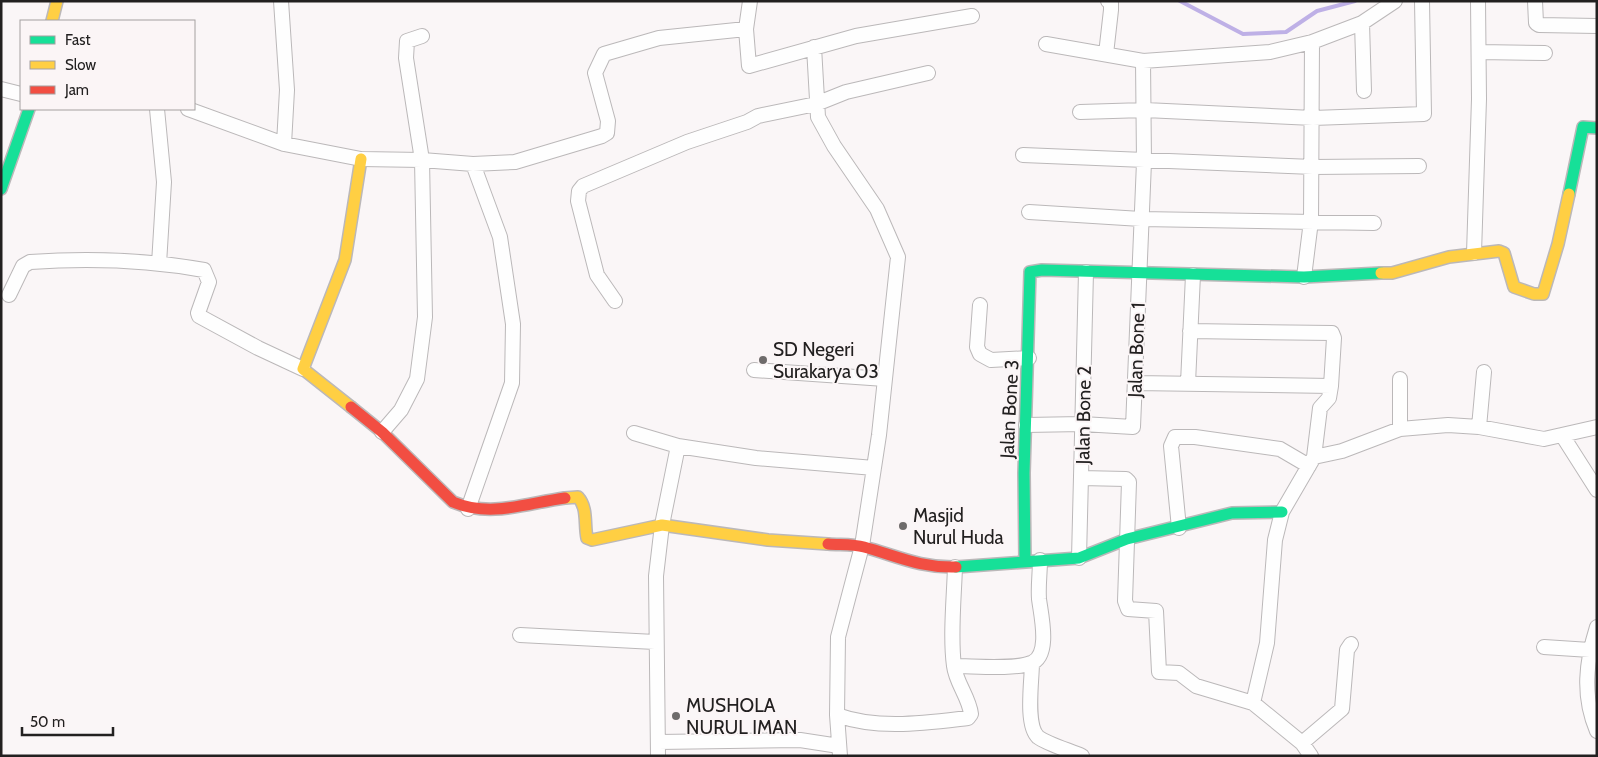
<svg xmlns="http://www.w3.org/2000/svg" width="1598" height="757" font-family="Cabin,sans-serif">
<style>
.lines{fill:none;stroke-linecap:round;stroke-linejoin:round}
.stream{stroke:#beb0e6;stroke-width:4}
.street-casing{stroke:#bbb8b9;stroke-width:16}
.fast-casing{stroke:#bbb8b9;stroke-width:14}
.slow-casing{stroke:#bbb8b9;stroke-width:14}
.jam-casing{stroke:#bbb8b9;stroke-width:14}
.street{stroke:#fefefe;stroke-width:14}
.fast{stroke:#16e098;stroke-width:11}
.slow{stroke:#ffcf43;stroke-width:11}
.jam{stroke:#f24e42;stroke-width:11}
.poi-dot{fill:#6e6b6b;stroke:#fbf5f6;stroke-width:2}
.labels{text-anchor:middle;stroke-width:4;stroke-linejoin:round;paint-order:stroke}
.poi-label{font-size:19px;fill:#222020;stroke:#fbf5f6;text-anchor:start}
.street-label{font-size:19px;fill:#222020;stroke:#fbf5f6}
</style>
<rect width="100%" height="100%" fill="#faf6f7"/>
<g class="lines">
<path class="stream" d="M 1180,1 L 1243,34 L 1286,32 L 1317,11 L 1355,1"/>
<g class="street-casing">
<path id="street" d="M 281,1 L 287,90 L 284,144
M 750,1 L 746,29 L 749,66 L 856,36 L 972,16
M 1535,1 L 1536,23 L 1539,25 L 1597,26
M 1362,23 L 1364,91
M 1046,44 L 1143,61 L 1270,52 L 1312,42 L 1362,23 L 1395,1
M 814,47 L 818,117 L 834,146 L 877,209 L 898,257 L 879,435 L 862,546 L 838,637 L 837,715 L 840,756
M 1479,52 L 1545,53
M 1106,54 L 1111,10 L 1111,3 L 1108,1
M 1,89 L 21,94
M 157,109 L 164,182 L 159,264
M 188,109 L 284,144 L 361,159 L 422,160 L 473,164 L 515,162 L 602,136 L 607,133 L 608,121 L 595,73 L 604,54 L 659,38 L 746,29
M 1080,112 L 1145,110 L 1313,118 L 1424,114 L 1422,1
M 1023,155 L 1313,167 L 1419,166
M 1029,212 L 1141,219 L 1374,223
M 1474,253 L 1479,99 L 1478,1
M 1304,277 L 1311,221 L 1312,42
M 9,295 L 23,266 L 30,262 C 87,258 148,260 204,270 L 209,282 L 198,313 L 199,316 L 258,348 L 303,369
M 615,301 L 597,275 L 578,201 L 579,191 L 583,186 L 687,142 L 747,122 L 758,116 L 816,104 L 846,92 L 928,73
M 980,305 L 977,347 L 980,354 L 991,360 L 1029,358
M 1190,331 L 1332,333 L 1334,338 L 1331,386 L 1329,398 L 1320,408 L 1314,457
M 754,370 L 885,379
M 1400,379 L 1400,429
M 1135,383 L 1331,386
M 1188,383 L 1193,275
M 1026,425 L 1082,424 L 1133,427 L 1144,162 L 1143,61
M 1479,427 L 1484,372
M 382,432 L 401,410 L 417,379 L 425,317 L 422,160 L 406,58 L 407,41 L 422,36
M 634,433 L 678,446 L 756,458 L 874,468
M 1562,435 L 1597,490
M 1081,478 L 1126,479 L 1129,482 L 1125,601 L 1128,609 L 1156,611 L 1159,672 L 1179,673 L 1196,686 L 1253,703
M 468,509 L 512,383 L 513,324 L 500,237 L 473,164
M 1179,528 L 1171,446 L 1175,437 L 1195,437 L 1280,449 L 1309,466
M 1079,558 L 1086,272
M 1597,627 C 1586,662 1582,696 1597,731
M 520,635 L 655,642
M 1544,647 L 1590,650
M 1032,663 C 1032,680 1025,725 1038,737 C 1047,744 1071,751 1082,756
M 954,666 C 974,666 1014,670 1031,663 C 1051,656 1041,615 1039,599 C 1038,586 1040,573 1040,560
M 837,715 C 878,730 925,723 968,718 L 971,714 C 969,697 956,683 954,666 C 950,636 954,598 955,567
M 658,742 L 800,740 L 839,746
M 1302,743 L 1342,709 L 1347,650 L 1351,644
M 658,756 L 656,576 L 662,525 L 678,446
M 1311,756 L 1302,743 L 1253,703 L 1267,643 L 1275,540 L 1282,512 L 1314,457 L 1342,451 L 1400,429 L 1448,425 L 1479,427 L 1544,439 L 1597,427"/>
</g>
<g class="fast-casing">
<path id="fast" d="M 1,189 L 29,109
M 1569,194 L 1583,127 L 1597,128
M 1025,561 L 1024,473 L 1030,272 L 1042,270 L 1304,277 L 1381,273
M 956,567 L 1079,558 L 1127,539 L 1232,513 L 1282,512"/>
</g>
<g class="slow-casing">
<path id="slow" d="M 52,21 L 57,1
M 1381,273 L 1392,273 L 1449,257 L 1499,251 L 1504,253 L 1514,287 L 1534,294 L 1543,294 L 1558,244 L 1569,194
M 351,407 L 303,369 L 345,260 L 361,159
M 565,498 L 578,497 C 588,508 584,524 587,538 L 592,540 L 662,525 L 768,540 L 828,544"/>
</g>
<g class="jam-casing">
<path id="jam" d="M 351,407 L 382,432 L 453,502 C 491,518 527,503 565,498
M 828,544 C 840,545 853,544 864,547 C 897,556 920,568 956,567"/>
</g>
<use href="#street" class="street"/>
<use href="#fast" class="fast"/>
<use href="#slow" class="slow"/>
<use href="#jam" class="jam"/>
</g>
<g class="poi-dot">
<circle cx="763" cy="360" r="5"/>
<circle cx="903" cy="526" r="5"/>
<circle cx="676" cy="716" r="5"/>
</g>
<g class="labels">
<g class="poi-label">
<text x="773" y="356">SD Negeri<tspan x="773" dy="22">Surakarya 03</tspan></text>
<text x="913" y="522">Masjid<tspan x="913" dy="22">Nurul Huda</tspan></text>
<text x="686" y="712">MUSHOLA<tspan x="686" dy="22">NURUL IMAN</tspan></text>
</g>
<g class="street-label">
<text transform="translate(1136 350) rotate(-88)" y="7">Jalan Bone 1</text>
<text transform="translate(1009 409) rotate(-87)" y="7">Jalan Bone 3</text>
<text transform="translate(1083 415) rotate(-89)" y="7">Jalan Bone 2</text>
</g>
</g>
<rect width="1598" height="757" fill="none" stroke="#222020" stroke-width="5"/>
<rect x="20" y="20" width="175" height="90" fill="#fbf5f6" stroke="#a4a0a0"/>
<rect x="30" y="36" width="25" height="8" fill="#16e098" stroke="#a4a0a0"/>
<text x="65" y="45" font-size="15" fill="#222020">Fast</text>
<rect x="30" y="61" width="25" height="8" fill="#ffcf43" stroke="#a4a0a0"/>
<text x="65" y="70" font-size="15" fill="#222020">Slow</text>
<rect x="30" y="86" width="25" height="8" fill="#f24e42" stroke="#a4a0a0"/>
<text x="65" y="95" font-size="15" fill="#222020">Jam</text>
<path d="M22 727v8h91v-8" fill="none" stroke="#222020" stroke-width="2.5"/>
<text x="30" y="727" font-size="15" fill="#222020" stroke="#fbf5f6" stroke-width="4" paint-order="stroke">50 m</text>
</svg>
